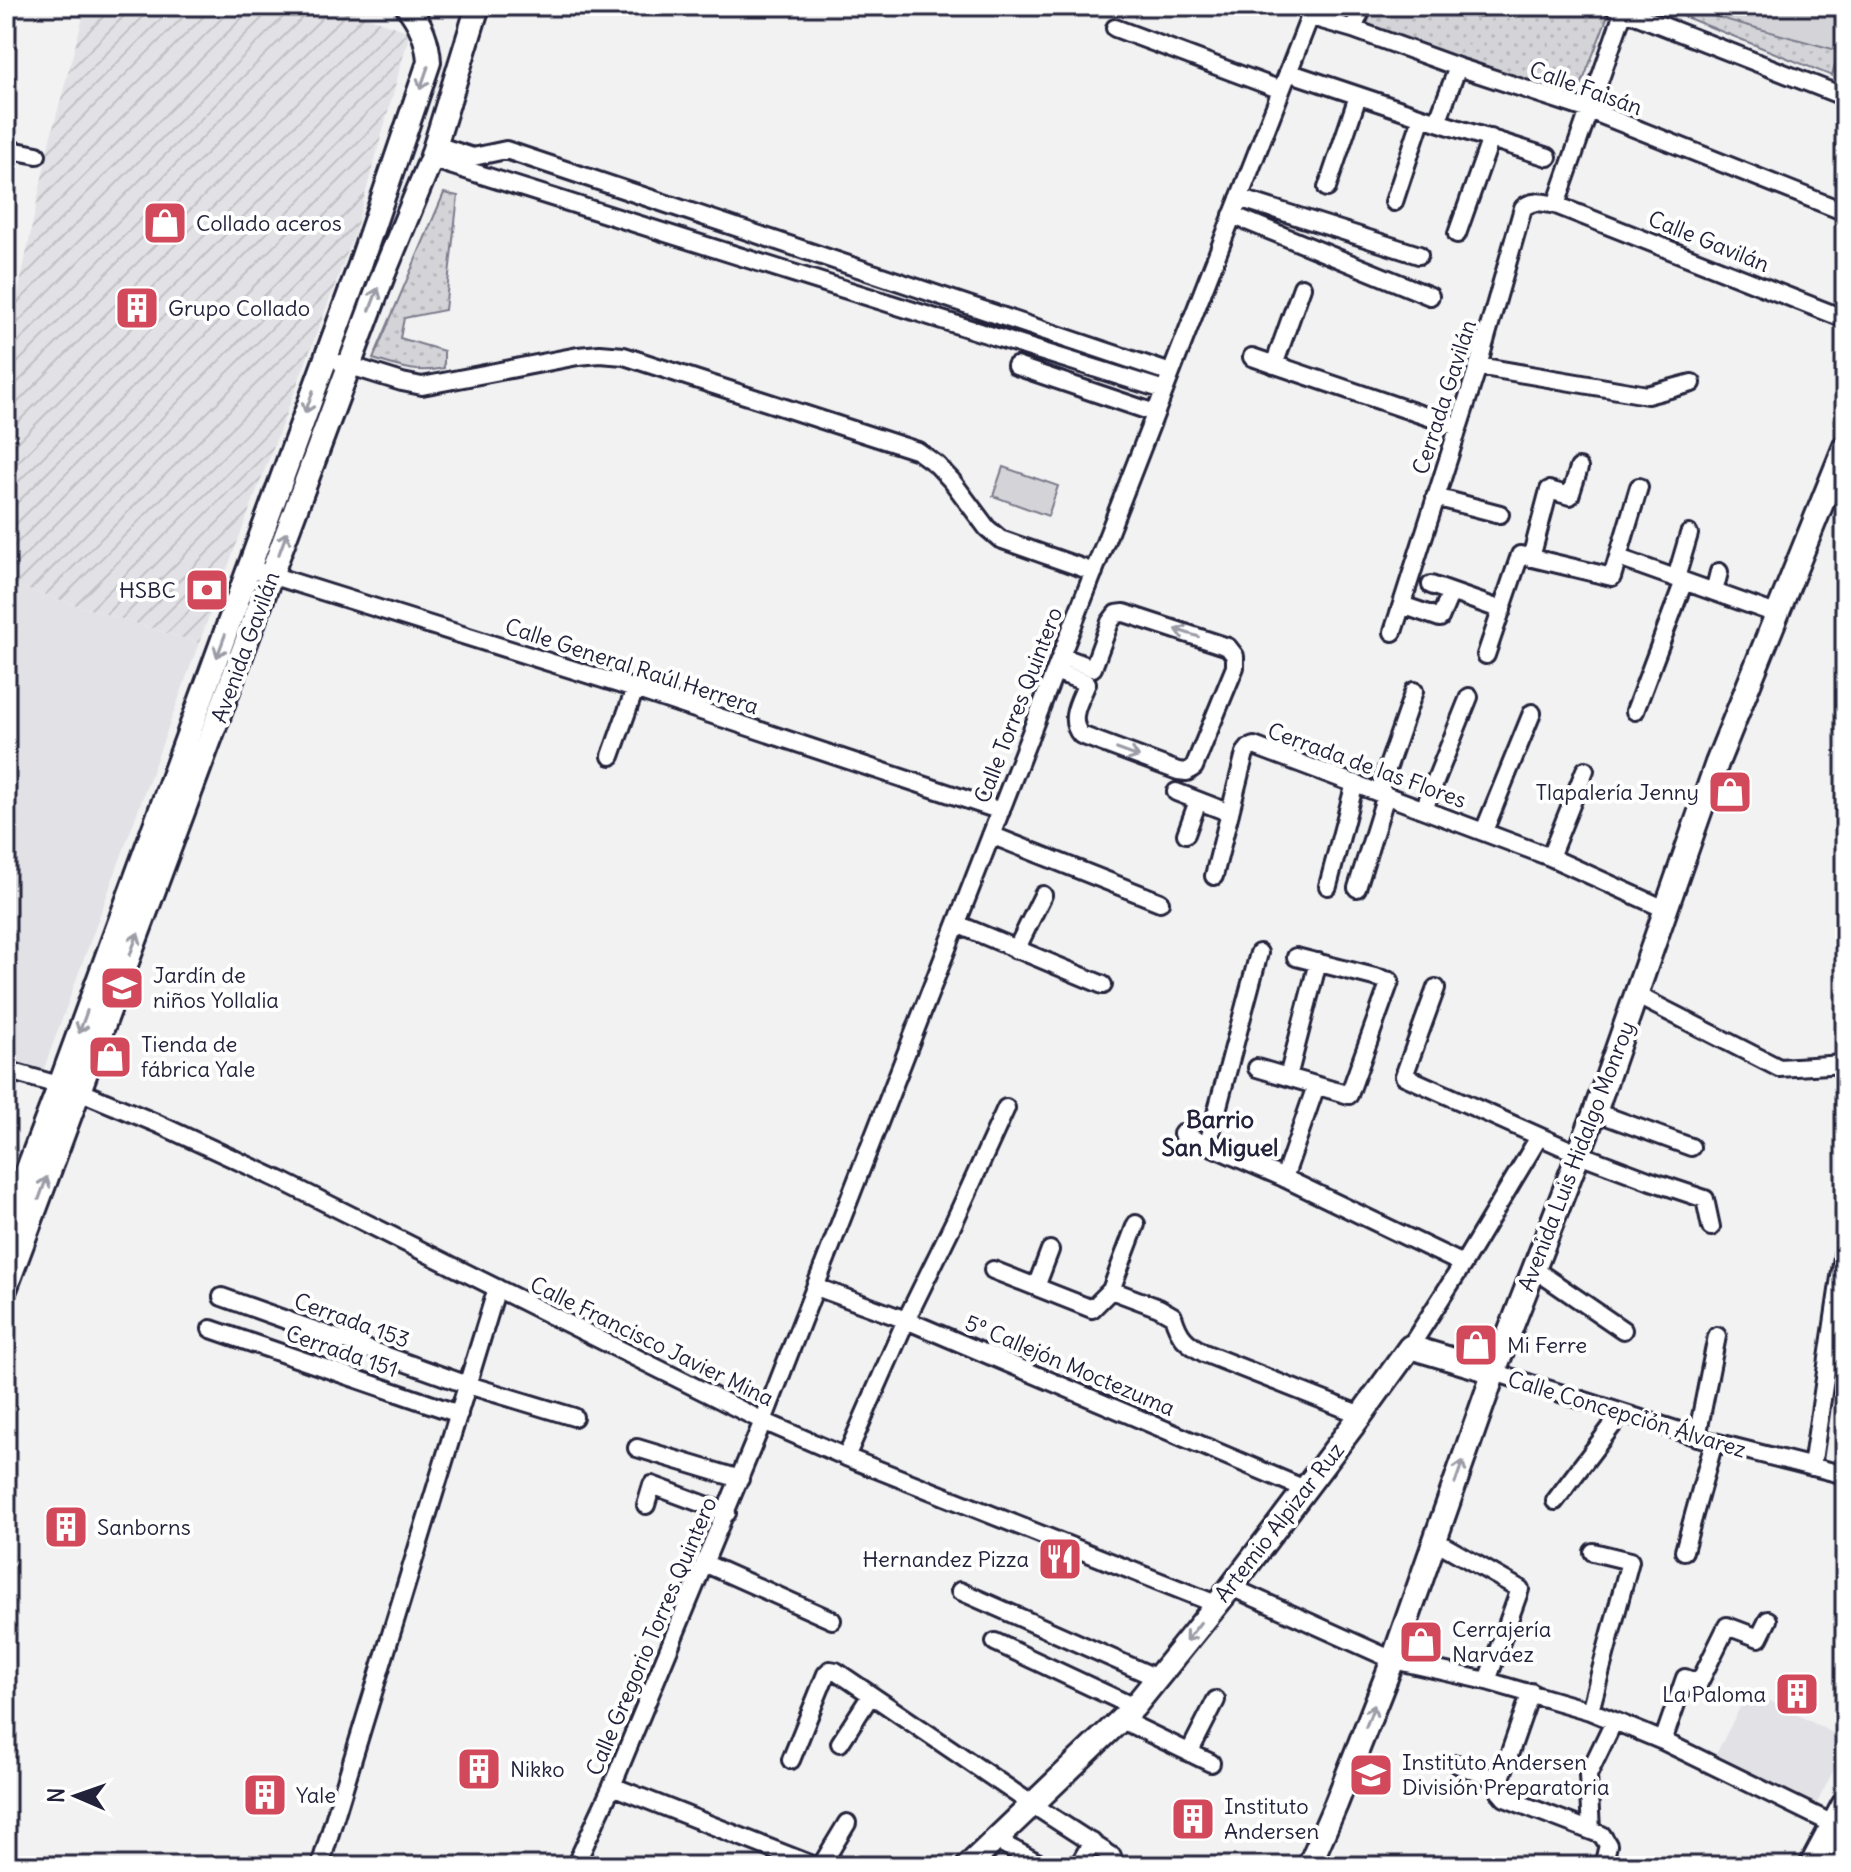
<svg xmlns="http://www.w3.org/2000/svg" width="1851" height="1872" font-family="Delius,sans-serif">
<style>
.built{fill:#e2e2e6}
.industrial{fill:url(#industrial-furrows)}
.grass{fill:url(#grass-dots);stroke:#7a7a8a;stroke-width:2}
.garden{fill:#d3d3d8;stroke:#7a7a8a;stroke-width:2}
.lines{fill:none;stroke-linecap:round;stroke-linejoin:round}
.street-casing{stroke:#22223b;stroke-width:22}
.secondary-casing{stroke:#22223b;stroke-width:28}
.primary-casing{stroke:#22223b;stroke-width:32}
.street{stroke:#fff;stroke-width:16}
.secondary{stroke:#fff;stroke-width:22}
.primary{stroke:#fff;stroke-width:26}
.oneway{stroke:#9c9ca7}
.labels{text-anchor:middle;stroke-width:8;stroke-linejoin:round;paint-order:stroke}
.street-label{font-size:22px;fill:#22223b;stroke:#fff}
.poi-label{font-size:22px;fill:#22223b;stroke:#fff;text-anchor:start}
.neighbourhood-label{font-size:24px;font-weight:bold;fill:#22223b;stroke:#fff}
</style>
<defs>
<pattern id="industrial-furrows" width="10" height="10" patternUnits="userSpaceOnUse" patternTransform="scale(2)"><rect width="10" height="10" fill="#e2e2e6"/><path d="M-1 1l2-2M0 10L10 0M9 11l2-2" fill="none" stroke="#c2c2c6"/></pattern>
<pattern id="grass-dots" width="8" height="8" patternUnits="userSpaceOnUse" patternTransform="scale(2)"><rect width="8" height="8" fill="#d3d3d8"/><path d="M2 2h.1M6 6h.1" fill="none" stroke="#b5b5ba" stroke-width="1.8" stroke-linecap="round"/></pattern>
</defs>
<rect width="100%" height="100%" fill="#f2f2f3"/>
<filter id="ink" filterUnits="userSpaceOnUse"><feTurbulence type="fractalNoise" baseFrequency=".0125" numOctaves="2"/><feDisplacementMap in="SourceGraphic" scale="16" xChannelSelector="R" yChannelSelector="G"/><feConvolveMatrix kernelMatrix="1 2 1 2 8 2 1 2 1" color-interpolation-filters="sRGB"/></filter>
<g filter="url(#ink)">
<path class="built" d="M 6,583 L 199,643 L 43,1071 L 6,1061 Z
M 1749,1690 L 1845,1739 L 1845,1747 L 1816,1805 L 1715,1756 Z"/>
<path class="industrial" d="M 334,6 L 410,32 L 354,235 L 199,643 L 6,583 L 6,352 L 50,139 L 85,10 Z"/>
<path class="grass" d="M 1374,6 L 1600,6 L 1610,10 L 1573,107 L 1366,27 Z
M 1658,6 L 1845,6 L 1845,31 L 1832,76 Z
M 444,193 L 458,196 L 445,310 L 404,318 L 400,338 L 444,351 L 444,368 C 417,374 399,367 373,359 Z"/>
<path class="garden" d="M 1677,6 L 1845,6 L 1845,12 L 1836,50 Z
M 1003,467 L 1058,486 L 1048,516 L 993,496 Z"/>
<g class="lines">
<g class="street-casing">
<path id="street" d="M 1612,6 L 1845,97
M 1308,16 L 1353,29 L 1458,67 L 1589,110 L 1845,212
M 1115,28 L 1281,90
M 1353,29 L 1363,6
M 1288,72 L 1437,122 L 1548,157
M 1437,122 L 1458,67
M 436,145 L 473,157 L 506,150 L 1171,373
M 6,149 L 37,155
M 431,159 L 1164,390
M 1327,188 L 1358,96
M 1239,198 L 1419,255
M 1394,202 L 1422,117
M 1556,205 L 1624,10
M 1232,215 L 1430,296
M 1457,234 L 1491,138
M 1252,357 L 1458,427
M 341,363 L 402,382 L 422,386 L 578,356 L 600,354 L 624,356 L 918,451 L 937,465 L 952,481 L 987,528 L 1000,539 L 1094,572
M 1274,365 L 1302,287
M 1016,366 L 1155,413
M 1478,366 L 1647,395 L 1692,383
M 1435,497 L 1500,514
M 1531,558 L 1549,490 L 1570,496 L 1579,468
M 1619,558 L 1776,614
M 248,568 L 635,689 L 1001,811
M 1676,578 L 1689,534
M 1431,585 L 1502,610
M 1714,592 L 1719,572
M 1402,605 L 1440,618 L 1451,592
M 1393,632 L 1478,366 L 1523,208 C 1532,199 1545,203 1556,205 L 1845,319
M 1486,655 L 1520,555 L 1612,577 L 1639,487
M 1055,671 L 1087,683 C 1080,701 1067,719 1081,735 L 1178,771 L 1187,772 L 1194,767 L 1235,667 L 1235,656 L 1228,647 L 1124,613 L 1116,614 L 1110,622 L 1093,668 L 1061,656
M 1635,711 L 1684,581
M 611,756 L 635,689
M 1176,792 L 1230,813
M 1379,792 L 1414,691
M 1424,809 L 1469,697
M 1484,831 L 1532,713
M 1186,834 L 1198,801
M 991,835 L 1160,902
M 1550,857 L 1585,770
M 1214,876 L 1245,753 L 1249,748 L 1254,746 L 1550,857 L 1665,909
M 1328,886 L 1355,783
M 1357,888 L 1386,795
M 957,924 L 1103,985
M 1016,950 L 1043,895
M 1436,988 L 1404,1076 L 1579,1154 L 1648,1180 L 1705,1199 L 1711,1227
M 1636,995 L 1779,1068 L 1845,1064
M 1257,1068 L 1349,1095 L 1390,981 L 1296,957
M 6,1070 L 79,1091 L 156,1123 L 284,1182 L 763,1421 L 846,1457 L 1216,1604
M 1288,1077 L 1318,962
M 1595,1112 L 1691,1147
M 1182,1134 L 1284,1178 L 1463,1264
M 1208,1144 L 1259,953
M 1284,1178 L 1316,1086
M 1534,1269 L 1623,1330
M 993,1270 L 1092,1309 L 1111,1290 L 1136,1224
M 816,1287 L 906,1320 L 1305,1489
M 1036,1287 L 1050,1250
M 1111,1290 L 1159,1308 L 1173,1316 C 1179,1337 1186,1343 1204,1353 L 1361,1415
M 222,1297 L 468,1385 L 574,1417
M 211,1329 L 459,1414
M 1410,1347 L 1463,1264 L 1539,1137
M 1494,1372 L 1714,1442 L 1845,1475
M 1697,1437 L 1717,1336
M 637,1448 L 740,1479
M 846,1457 L 906,1320 L 955,1220 L 1006,1108
M 1812,1467 L 1845,1243
M 1555,1501 L 1621,1414
M 646,1505 L 652,1485 L 727,1513
M 1434,1540 L 1520,1589 L 1487,1681
M 1684,1551 L 1714,1442
M 704,1563 L 832,1620
M 1231,1587 L 1393,1660 L 1487,1681 L 1590,1711 L 1663,1741 L 1835,1825
M 960,1591 L 1157,1678
M 995,1642 L 1134,1707
M 1531,1692 L 1500,1781 L 1499,1791 L 1505,1798 L 1602,1835 L 1608,1845 L 1603,1866
M 1590,1711 L 1630,1561 L 1593,1552
M 1122,1720 L 1211,1763
M 1663,1741 L 1685,1678 L 1699,1683 L 1727,1626 L 1759,1638 L 1768,1620
M 840,1743 L 871,1695
M 1189,1753 L 1216,1700
M 791,1760 L 826,1674 L 830,1670 L 836,1671 L 1033,1805 L 1112,1856
M 1457,1764 L 1500,1781
M 612,1786 L 815,1866
M 1591,1830 L 1588,1775 L 1614,1721
M 996,1840 L 1044,1866
M 320,1866 L 497,1288
M 575,1866 L 612,1786 L 763,1421 L 1314,6
M 821,1866 L 847,1823
M 1078,1866 L 1092,1842"/>
</g>
<g class="secondary-casing">
<path id="secondary" d="M 6,1226 L 60,1085 L 360,265 L 429,62 C 428,42 420,22 407,6
M 6,1287 L 349,366 L 384,273 L 431,159 L 478,6
M 968,1866 L 1134,1707 L 1231,1587 L 1361,1415 L 1410,1347 L 1494,1372
M 1309,1866 L 1336,1804 L 1393,1660 L 1494,1372 L 1595,1112 L 1717,763 L 1845,446"/>
</g>
<g class="primary-casing">
<path id="primary" d="M 1813,1866 L 1845,1806
M 1834,1866 L 1845,1845"/>
</g>
<use href="#street" class="street"/>
<use href="#secondary" class="secondary"/>
<use href="#primary" class="primary"/>
</g>
<defs><path id="oneway-shaft" d="M-6 0H5M1.5-3L5.5 0L1.5 3" fill="none" stroke-width="1.6" stroke-linecap="round" stroke-linejoin="round" transform="scale(2)"/></defs>
<g class="oneway">
<use href="#oneway-shaft" transform="translate(424 78) rotate(109)"/>
<use href="#oneway-shaft" transform="translate(374 299) rotate(-69)"/>
<use href="#oneway-shaft" transform="translate(309 402) rotate(110)"/>
<use href="#oneway-shaft" transform="translate(283 543) rotate(-70)"/>
<use href="#oneway-shaft" transform="translate(1187 633) rotate(-162)"/>
<use href="#oneway-shaft" transform="translate(221 646) rotate(110)"/>
<use href="#oneway-shaft" transform="translate(1128 753) rotate(20)"/>
<use href="#oneway-shaft" transform="translate(134 944) rotate(-70)"/>
<use href="#oneway-shaft" transform="translate(83 1022) rotate(110)"/>
<use href="#oneway-shaft" transform="translate(43 1188) rotate(-70)"/>
<use href="#oneway-shaft" transform="translate(1459 1472) rotate(-71)"/>
<use href="#oneway-shaft" transform="translate(1193 1632) rotate(128)"/>
<use href="#oneway-shaft" transform="translate(1370 1716) rotate(-69)"/>
</g>
</g>
<defs>
<g id="shop-square" transform="scale(2.3)"><rect x="-9" y="-9" width="18" height="18" rx="4" fill="#d1495b" stroke="#fff"/><path d="M-5-2.5h2.3a2.7 3.5 0 0 1 5.4 0H5L5.5 6h-11ZM-1.5-2.5h3a1.5 2.3 0 0 0-3 0Z" fill="#fff"/></g>
<g id="building-square" transform="scale(2.3)"><rect x="-9" y="-9" width="18" height="18" rx="4" fill="#d1495b" stroke="#fff"/><path d="M-4-6H4V6H1V3H-1V6H-4ZM-2.5-4.3h1.7v1.8h-1.7ZM.8-4.3h1.7v1.8H.8ZM-2.5-1h1.7V.8h-1.7ZM.8-1h1.7V.8H.8Z" fill="#fff"/></g>
<g id="bank-square" transform="scale(2.3)"><rect x="-9" y="-9" width="18" height="18" rx="4" fill="#d1495b" stroke="#fff"/><path d="M-6-4H6V4H-6ZM0-2.3a2.3 2.3 0 1 0 0 4.6a2.3 2.3 0 1 0 0-4.6Z" fill="#fff"/></g>
<g id="school-square" transform="scale(2.3)"><rect x="-9" y="-9" width="18" height="18" rx="4" fill="#d1495b" stroke="#fff"/><path d="M0-5L7-2L0 1L-7-2ZM-4 1L0 2.5L4 1V4Q0 6-4 4Z" fill="#fff"/></g>
<g id="restaurant-square" transform="scale(2.3)"><rect x="-9" y="-9" width="18" height="18" rx="4" fill="#d1495b" stroke="#fff"/><path d="M-5-6h1v4h1v-4h1v4h1v-4h1v5L-1.5 .5V6h-2V.5L-5-1ZM5-6V6H3V1.5H1.5Q1.5-4 5-6Z" fill="#fff"/></g>
</defs>
<g fill-rule="evenodd">
<use href="#shop-square" x="165" y="223"/>
<use href="#building-square" x="137" y="308"/>
<use href="#bank-square" x="207" y="590"/>
<use href="#shop-square" x="1730" y="792"/>
<use href="#school-square" x="122" y="988"/>
<use href="#shop-square" x="110" y="1057"/>
<use href="#shop-square" x="1476" y="1345"/>
<use href="#building-square" x="66" y="1527"/>
<use href="#restaurant-square" x="1060" y="1559"/>
<use href="#shop-square" x="1421" y="1642"/>
<use href="#building-square" x="1797" y="1694"/>
<use href="#building-square" x="479" y="1769"/>
<use href="#school-square" x="1371" y="1775"/>
<use href="#building-square" x="265" y="1795"/>
<use href="#building-square" x="1193" y="1819"/>
</g>
<g class="labels">
<g class="street-label">
<text transform="translate(1586 88) rotate(20)" y="8">Calle Faisán</text>
<text transform="translate(1709 241) rotate(22)" y="8">Calle Gavilán</text>
<text transform="translate(1444 397) rotate(-72)" y="8">Cerrada Gavilán</text>
<text transform="translate(245 647) rotate(-70)" y="8">Avenida Gavilán</text>
<text transform="translate(632 666) rotate(18)" y="8">Calle General Raúl Herrera</text>
<text transform="translate(1018 705) rotate(-69)" y="8">Calle Torres Quintero</text>
<text transform="translate(1367 765) rotate(20)" y="8">Cerrada de las Flores</text>
<text transform="translate(1576 1156) rotate(-69)" y="8">Avenida Luis Hidalgo Monroy</text>
<text transform="translate(352 1320) rotate(20)" y="8">Cerrada 153</text>
<text transform="translate(652 1341) rotate(26)" y="8">Calle Francisco Javier Mina</text>
<text transform="translate(342 1351) rotate(19)" y="8">Cerrada 151</text>
<text transform="translate(1070 1365) rotate(23)" y="8">5º Callejón Moctezuma</text>
<text transform="translate(1627 1414) rotate(17)" y="8">Calle Concepción Álvarez</text>
<text transform="translate(1279 1522) rotate(-52)" y="8">Artemio Alpizar Ruz</text>
<text transform="translate(651 1636) rotate(-67)" y="8">Calle Gregorio Torres Quintero</text>
</g>
<g class="poi-label">
<text x="196" y="231">Collado aceros</text>
<text x="168" y="316">Grupo Collado</text>
<text x="176" y="598" text-anchor="end">HSBC</text>
<text x="1699" y="800" text-anchor="end">Tlapalería Jenny</text>
<text x="153" y="983">Jardín de<tspan x="153" dy="25">niños Yollalia</tspan></text>
<text x="141" y="1052">Tienda de<tspan x="141" dy="25">fábrica Yale</tspan></text>
<text x="1507" y="1353">Mi Ferre</text>
<text x="97" y="1535">Sanborns</text>
<text x="1029" y="1567" text-anchor="end">Hernandez Pizza</text>
<text x="1452" y="1637">Cerrajería<tspan x="1452" dy="25">Narváez</tspan></text>
<text x="1766" y="1702" text-anchor="end">La Paloma</text>
<text x="1402" y="1770">Instituto Andersen<tspan x="1402" dy="25">División Preparatoria</tspan></text>
<text x="510" y="1777">Nikko</text>
<text x="296" y="1803">Yale</text>
<text x="1224" y="1814">Instituto<tspan x="1224" dy="25">Andersen</tspan></text>
</g>
<g class="neighbourhood-label">
<text x="1220" y="1128">Barrio<tspan x="1220" dy="28">San Miguel</tspan></text>
</g>
</g>
<rect width="1851" height="1872" fill="none" stroke="#fff" stroke-width="32"/>
<rect x="16" y="16" width="1819" height="1840" fill="none" stroke="#22223b" stroke-width="3" filter="url(#ink)"/>
<g transform="translate(76 1796) rotate(272)" stroke="#ffffff" stroke-width="6" paint-order="stroke">
<path d="M0-6L14 30L0 20L-14 30Z" fill="#22223b"/>
<text y="-12" font-size="22" font-weight="bold" text-anchor="middle" fill="#22223b">N</text>
</g>
</svg>
